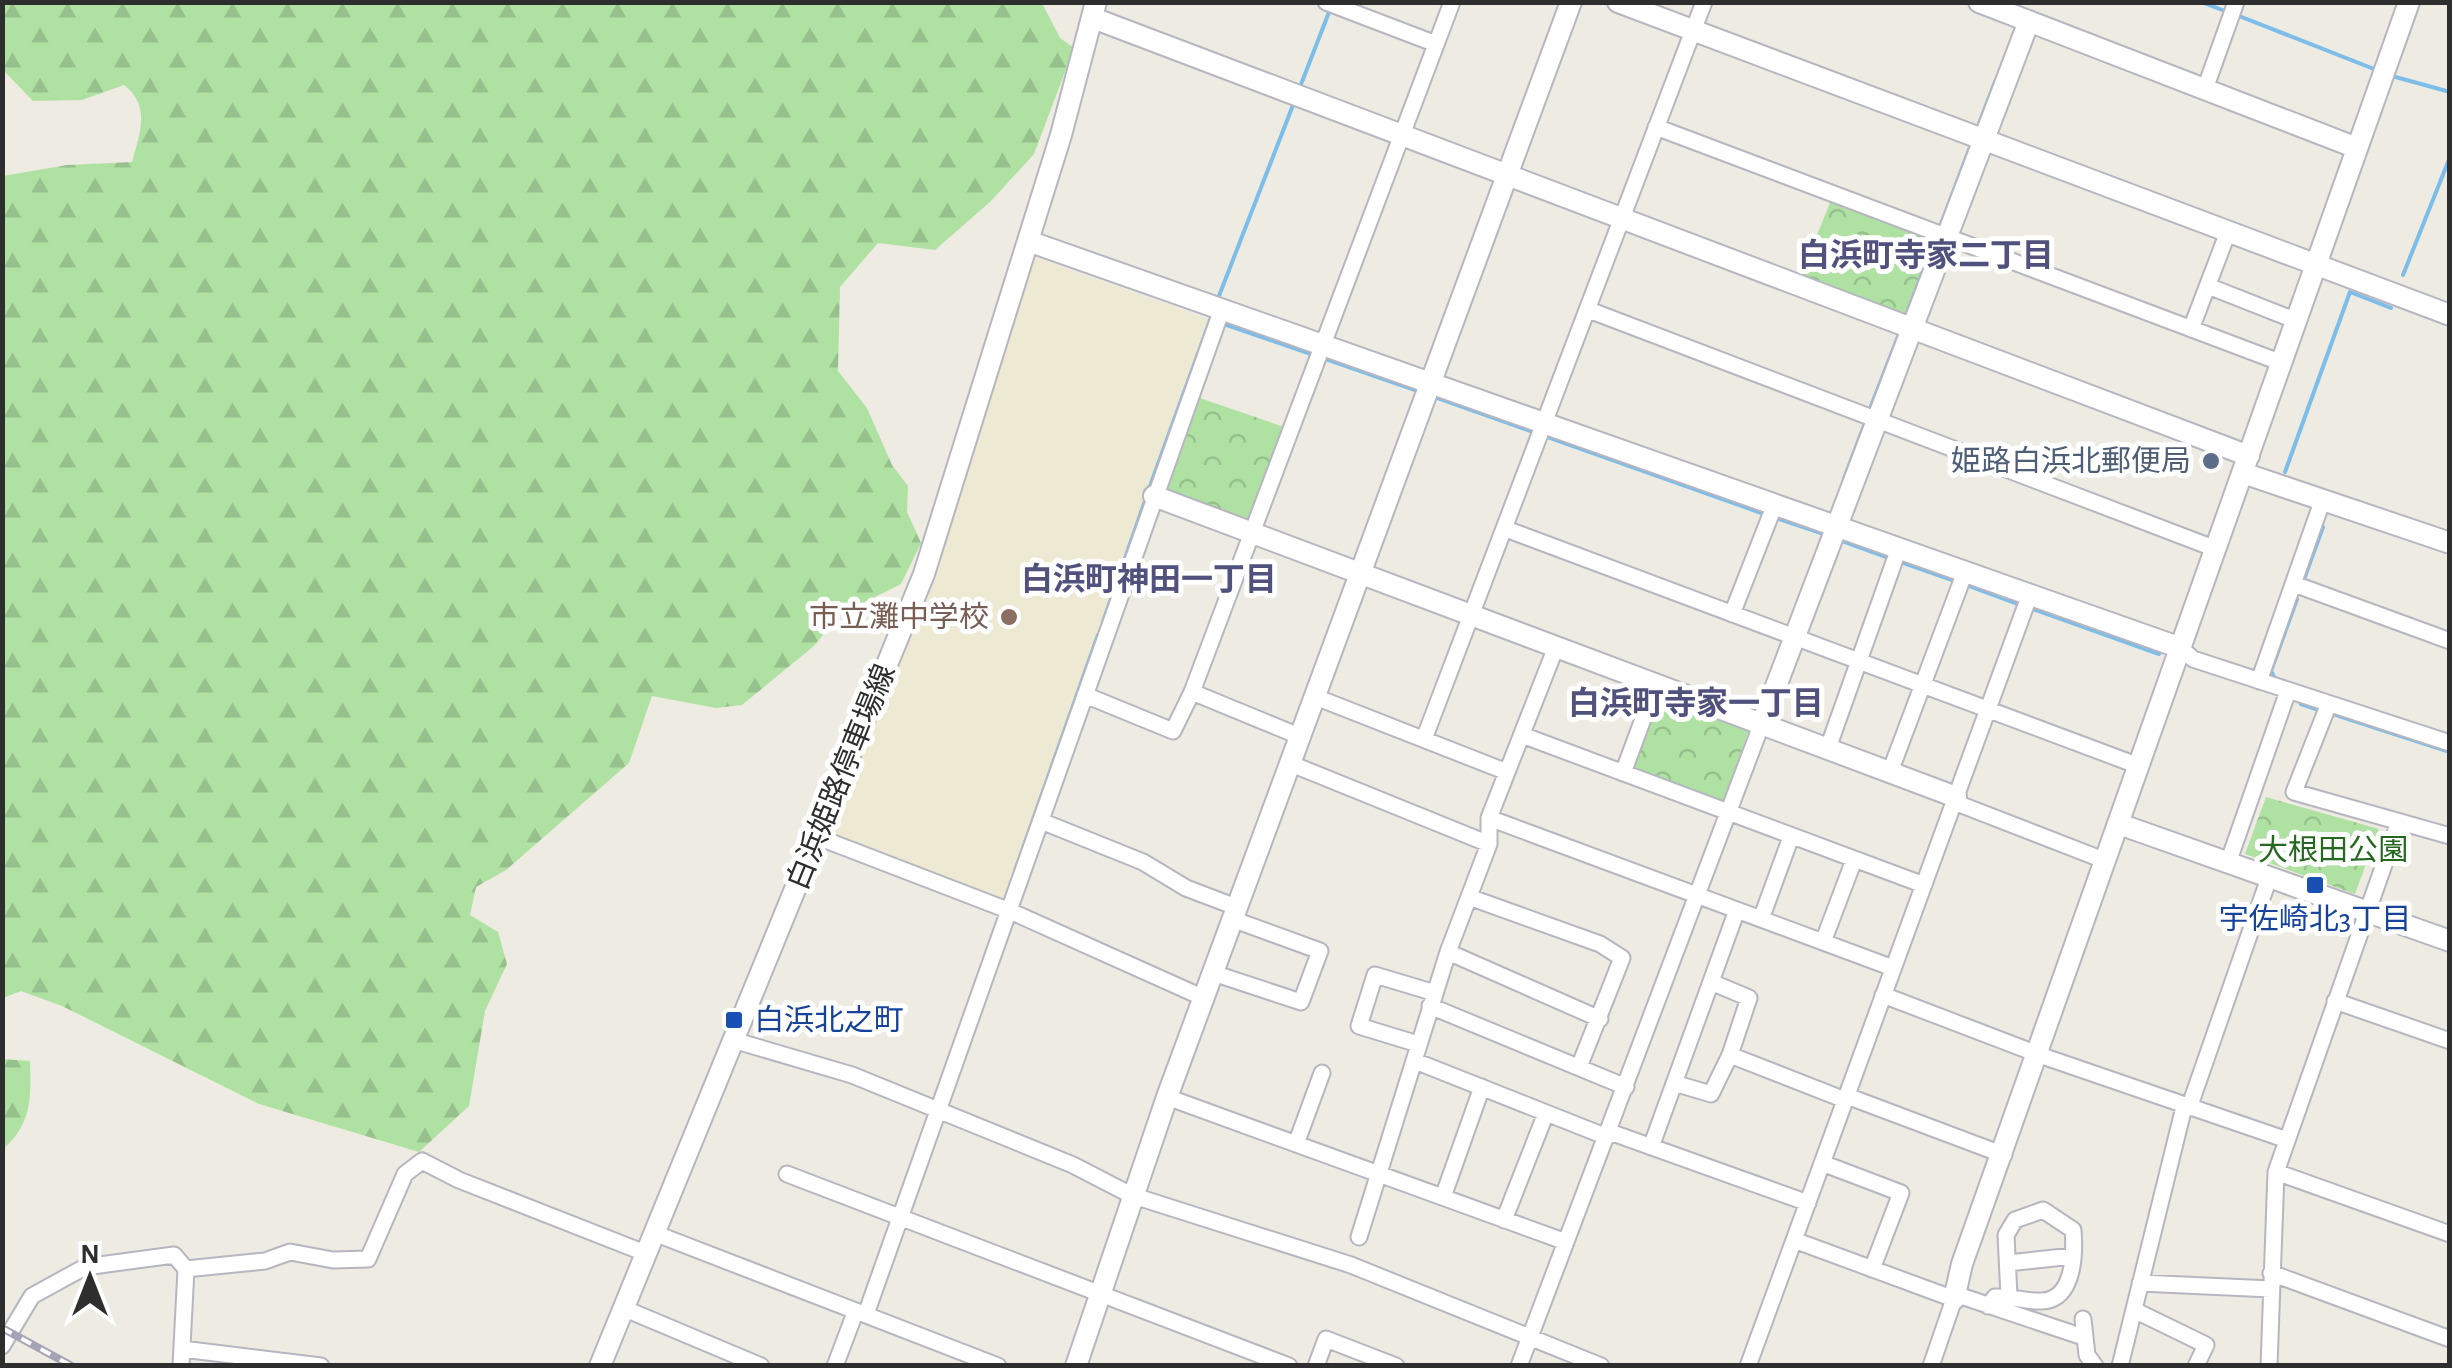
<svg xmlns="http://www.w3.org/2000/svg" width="2452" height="1368" font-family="'Alegreya Sans','Noto Sans JP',sans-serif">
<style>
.education{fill:#eee9d3}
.forest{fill:url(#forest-firs)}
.park{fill:url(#park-crowns)}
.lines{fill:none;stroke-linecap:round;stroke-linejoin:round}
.stream{stroke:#7cbde9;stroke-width:4}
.street-casing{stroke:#b5b6c0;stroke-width:19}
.secondary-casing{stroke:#b5b6c0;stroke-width:24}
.street{stroke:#fff;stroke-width:15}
.secondary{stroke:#fff;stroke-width:20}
.rail-casing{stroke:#a4a4b7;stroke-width:8}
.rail{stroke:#fff;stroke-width:4;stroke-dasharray:11;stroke-linecap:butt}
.service-dot{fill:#5c6f8a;stroke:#fff;stroke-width:4}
.education-dot{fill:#8d6e63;stroke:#fff;stroke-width:4}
.transit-dot{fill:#1a4fb4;stroke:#fff;stroke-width:4}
.labels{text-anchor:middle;stroke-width:10;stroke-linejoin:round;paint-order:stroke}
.service-label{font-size:30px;fill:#4e5e75;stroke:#fff;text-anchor:end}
.education-label{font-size:30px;fill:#785e54;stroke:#fff;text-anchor:end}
.street-label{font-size:30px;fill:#2e2e2e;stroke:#fff}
.park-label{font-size:30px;fill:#256920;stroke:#fff}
.transit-label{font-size:30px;fill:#164399;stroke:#fff}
.neighbourhood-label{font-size:32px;font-weight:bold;fill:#50527d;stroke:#fff}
</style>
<defs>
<pattern id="forest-firs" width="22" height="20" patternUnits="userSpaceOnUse" patternTransform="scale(2.5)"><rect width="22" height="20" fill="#afe1a2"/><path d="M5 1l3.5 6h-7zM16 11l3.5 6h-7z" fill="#97c18c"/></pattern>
<pattern id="park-crowns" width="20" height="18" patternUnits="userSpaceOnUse" patternTransform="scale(2.5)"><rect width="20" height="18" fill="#afe1a2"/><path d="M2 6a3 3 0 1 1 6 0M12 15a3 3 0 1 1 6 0" fill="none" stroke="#97c18c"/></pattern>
</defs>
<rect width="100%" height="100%" fill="#eeebe2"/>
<path class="education" d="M 1033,257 L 1207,319 L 1005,897 L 999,901 L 828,837 L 827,830 Z"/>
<path class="forest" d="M 3,3 L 1042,3 L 1060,38 L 1074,48 L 1034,154 L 990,202 L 935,250 L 878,243 L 840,287 L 838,371 L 867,408 L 892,465 L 908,486 L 907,512 L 921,543 L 901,584 L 839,615 L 814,646 L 742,705 L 716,708 L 652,696 L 629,763 L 506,870 L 476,887 L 470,915 L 498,932 L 507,964 L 485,1011 L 469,1106 L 419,1152 L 259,1104 L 62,1006 L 21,991 L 3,998 L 3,176 L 67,165 L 132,162 C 140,133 151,106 124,85 L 82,100 L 33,101 L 3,70 Z
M 2,1059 L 30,1061 C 31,1098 32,1124 3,1149 Z"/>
<path class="park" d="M 1831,200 L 1933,239 L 1904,316 L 1800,278 Z
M 1197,397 L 1284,427 L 1251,517 L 1243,521 L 1168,492 L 1165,483 Z
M 1657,691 L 1750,727 L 1724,800 L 1719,803 L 1630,767 Z
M 2266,797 L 2379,829 L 2355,894 L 2245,854 Z"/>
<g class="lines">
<path class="stream" d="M 2201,2 L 2225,11
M 2234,14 L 2379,71
M 2392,76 L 2450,92
M 1300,87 L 1331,7
M 1977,129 L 1995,82
M 1940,227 L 1972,142
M 2403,275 L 2450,157
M 1217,301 L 1295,100
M 1906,316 L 1936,236
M 1224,324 L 1314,355
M 1323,358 L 1418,391
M 1432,396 L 1536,433
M 1868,414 L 1901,329
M 1545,436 L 1767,515
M 2285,472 L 2350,292 L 2391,308
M 1844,479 L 1865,423
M 1149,489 L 1212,315
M 1776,518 L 1824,534
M 1837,539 L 1889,558
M 1898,561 L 1955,581
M 2304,579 L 2323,527
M 1964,584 L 2021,605
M 2030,608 L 2159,654
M 1103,622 L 1146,498
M 2275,679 L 2271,671 L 2297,599
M 2301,704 L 2316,709
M 2336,715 L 2450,752
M 1015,871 L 1098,635"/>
<g class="street-casing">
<path id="street" d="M 1326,2 L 1436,44
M 2205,89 L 2236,2
M 1656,127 L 2282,363
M 2208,286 L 2297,321
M 1589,310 L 2216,549
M 2191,329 L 2228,232
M 1506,529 L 2139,766
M 2294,584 L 2450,641
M 1732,614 L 1775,504
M 2181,648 L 2193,659 L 2450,743
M 2259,681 L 2323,499
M 1192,692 L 1299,736
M 1085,695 L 1173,731 L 1192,692 L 1452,2
M 1313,696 L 1507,772
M 2328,706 L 2294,792 L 2450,836
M 1522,735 L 1924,885
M 1424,739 L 1704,2
M 1828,748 L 1899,548
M 1289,763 L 1489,844
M 1890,772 L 1965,572
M 1623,773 L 1656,684
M 1954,802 L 2106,861
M 1489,818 L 1893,968
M 1041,821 L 1143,862 L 1186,888 L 1236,907
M 815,836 L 1010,911 L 1204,998
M 2228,863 L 2288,691
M 1469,897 L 1600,944 L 1622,958 L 1579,1067
M 1761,919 L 1791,837
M 1823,942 L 1854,860
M 1448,952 L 1600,1019
M 1213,973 L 1301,1002 L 1320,951 L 1232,919
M 1883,995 L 2048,1058 L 2287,1140
M 2335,1001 L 2450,1041
M 1430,1006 L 1626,1087
M 733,1040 L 852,1075 L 1073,1165 L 1131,1195 L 1351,1265 L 1601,1366
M 1418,1044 L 1359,1026 L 1375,975 L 1435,993
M 1730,1055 L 1845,1100
M 1415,1061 L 1607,1137
M 1674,1083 L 1711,1094 L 1730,1055 L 1749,998 L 1711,982
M 1847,1096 L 2004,1155
M 1167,1097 L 1566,1242
M 2189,1108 L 2269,878
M 1610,1132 L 1808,1203
M 1296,1144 L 1322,1073
M 1651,1147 L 1737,910
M 1822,1163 L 1901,1193 L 1872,1269
M 2276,1172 L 2450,1234
M 787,1174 L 1289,1366
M 1443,1197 L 1482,1087
M 1504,1220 L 1546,1113
M 654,1233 L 998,1366
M 1359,1237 L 1448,952 L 1489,844 L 1489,818 L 1556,647
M 1794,1240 L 1954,1299 L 1931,1366
M 2008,1263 L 2073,1256
M 2271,1273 L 2450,1339
M 2140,1283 L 2271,1289
M 1955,1294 L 2083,1337
M 1988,1306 L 1995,1297 C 2011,1296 2025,1302 2042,1301 C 2074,1300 2075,1254 2073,1230 L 2043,1210 L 2015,1220 L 2006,1235 L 2009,1296
M 623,1308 L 761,1366
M 2134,1310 L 2206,1345 L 2196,1366
M 866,1314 L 1222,309
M 2083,1319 L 2087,1355 L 2095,1366
M 2,1346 L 32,1296 L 85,1267 L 174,1255 L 186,1269 L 265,1261 L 290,1252 L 333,1260 L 368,1259 L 405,1174 L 422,1161 L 459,1180 L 645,1253
M 182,1349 L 321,1366
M 181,1366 L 186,1269
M 835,1366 L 855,1313
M 1316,1366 L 1326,1339 L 1396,1366
M 1519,1366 L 1762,723
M 1748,1366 L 2030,594
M 2120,1366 L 2184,1107
M 2269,1366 L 2276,1172 L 2399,822"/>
</g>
<g class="secondary-casing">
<path id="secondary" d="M 1618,2 L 2450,315
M 1979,2 L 2357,148
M 1093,18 L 2249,456
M 1028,241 L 2181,648
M 2243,473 L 2450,543
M 1154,496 L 1956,797
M 1762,723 L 2029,21
M 2119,824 L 2450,941
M 1954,1299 L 1962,1264 L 2409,2
M 600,1366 L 924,574 L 1061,135 L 1096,2
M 1076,1366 L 1167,1097 L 1571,2"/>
</g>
<use href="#street" class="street"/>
<use href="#secondary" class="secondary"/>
<g class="rail-casing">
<path id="rail" d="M 2,1328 L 72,1366"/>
</g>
<use href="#rail" class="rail"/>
</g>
<circle class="service-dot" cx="2211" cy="461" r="10"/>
<circle class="education-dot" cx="1009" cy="617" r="10"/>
<g class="transit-dot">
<rect x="2305" y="875" width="20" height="20" rx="5"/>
<rect x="724" y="1010" width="20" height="20" rx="5"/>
</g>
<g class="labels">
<g class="service-label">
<text x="2191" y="471">姫路白浜北郵便局</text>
</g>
<g class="education-label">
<text x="989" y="627">市立灘中学校</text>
</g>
<g class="street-label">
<text transform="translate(841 777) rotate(-68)" y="10">白浜姫路停車場線</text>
</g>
<g class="park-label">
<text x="2333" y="860">大根田公園</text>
</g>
<g class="transit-label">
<text x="2315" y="929">宇佐崎北3丁目</text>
<text x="754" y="1030" text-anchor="start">白浜北之町</text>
</g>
<g class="neighbourhood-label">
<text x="1926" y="266">白浜町寺家二丁目</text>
<text x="1149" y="590">白浜町神田一丁目</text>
<text x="1696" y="714">白浜町寺家一丁目</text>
</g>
</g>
<rect width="2452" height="1368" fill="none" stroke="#2e2e2e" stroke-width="10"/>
<g transform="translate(90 1278)" stroke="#ffffff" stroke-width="8" paint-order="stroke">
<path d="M0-8L18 38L0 25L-18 38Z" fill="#2e2e2e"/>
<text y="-15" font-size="28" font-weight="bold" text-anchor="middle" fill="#2e2e2e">N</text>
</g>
</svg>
